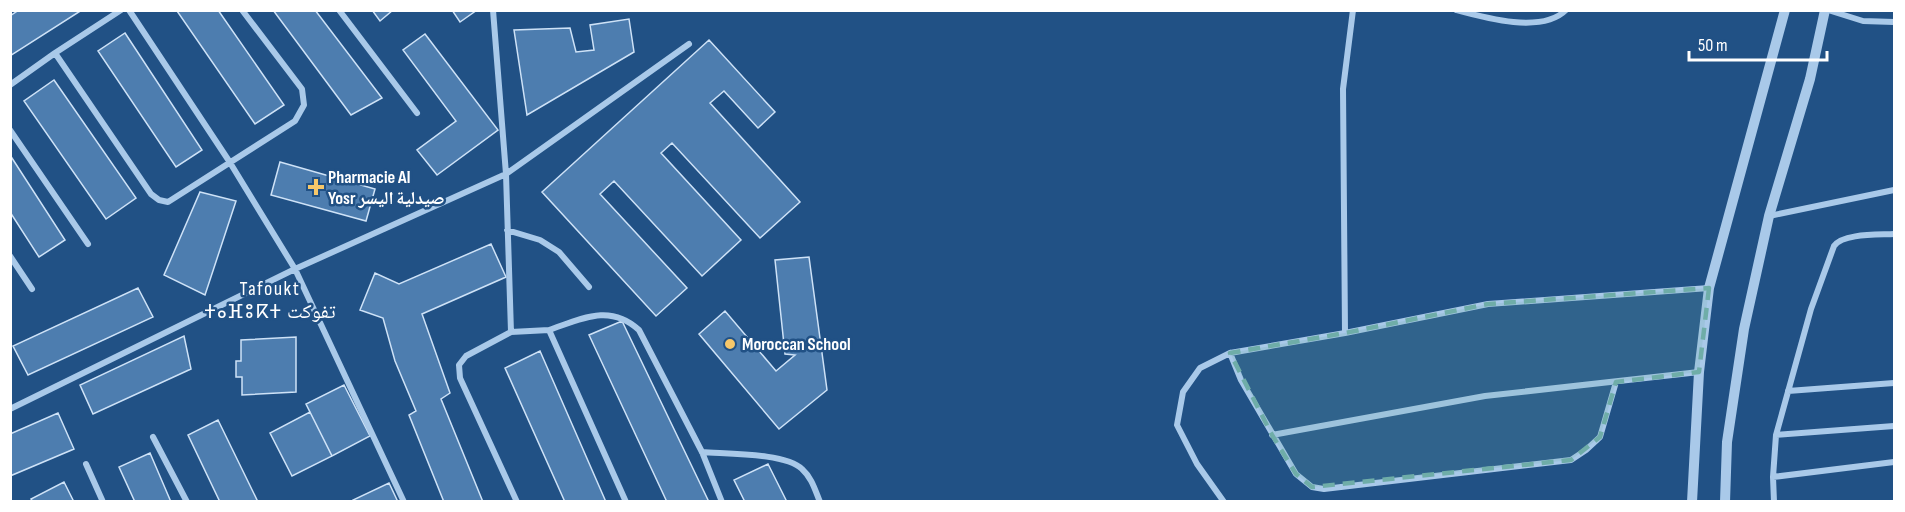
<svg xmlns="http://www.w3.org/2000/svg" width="1905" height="512" font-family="'Sofia Sans Condensed','Noto Naskh Arabic','Noto Sans Tifinagh',sans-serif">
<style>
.building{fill:#4d7daf;stroke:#cee2f7;stroke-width:1.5}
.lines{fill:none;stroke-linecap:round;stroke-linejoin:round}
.minor{stroke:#a9c9e9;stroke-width:6}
.tertiary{stroke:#a9c9e9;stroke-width:10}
.marked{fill:#6fada8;fill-opacity:0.2;stroke:#6fada8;stroke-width:4.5;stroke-dasharray:12 8;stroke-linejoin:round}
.poi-dot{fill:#f6c76a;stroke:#215185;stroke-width:2}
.labels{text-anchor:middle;stroke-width:5;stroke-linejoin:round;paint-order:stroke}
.poi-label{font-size:18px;font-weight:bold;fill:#fff;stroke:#215185;text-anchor:start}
.neighbourhood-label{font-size:20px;letter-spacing:1.5px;fill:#fff;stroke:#215185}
</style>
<rect width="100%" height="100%" fill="#215185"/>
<path class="building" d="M 19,10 L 82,10 L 10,56 L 10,16 Z
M 218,10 L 284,105 L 255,124 L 177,11 Z
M 273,10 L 315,10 L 382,98 L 351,115 Z
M 372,10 L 393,10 L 380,21 Z
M 452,10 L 477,10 L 460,22 Z
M 629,19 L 634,52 L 527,115 L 514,30 L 570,28 L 576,52 L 594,50 L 590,25 Z
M 125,33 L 202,150 L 176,167 L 98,51 Z
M 425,34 L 498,130 L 437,175 L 417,150 L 456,121 L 403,50 Z
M 709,40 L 775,112 L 758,128 L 724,91 L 710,103 L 800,202 L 760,238 L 672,143 L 661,153 L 741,240 L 702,276 L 614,181 L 600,194 L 687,288 L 656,316 L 542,192 Z
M 54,80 L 136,198 L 106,219 L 24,101 Z
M 10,155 L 65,240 L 39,257 L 10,212 Z
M 280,162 L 375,189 L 366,221 L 271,195 Z
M 200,192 L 236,201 L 205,295 L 164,275 Z
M 491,244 L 506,277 L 422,314 L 450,393 L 441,399 L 483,502 L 444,502 L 409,415 L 416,411 L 395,361 L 383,318 L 360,310 L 375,273 L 399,284 Z
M 809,257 L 827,390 L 779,429 L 699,334 L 725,311 L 776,371 L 795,355 L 785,354 L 775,260 Z
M 138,288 L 153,317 L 28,375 L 13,346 Z
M 622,321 L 709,502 L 667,502 L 589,335 Z
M 184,336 L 191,369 L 93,414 L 80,385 Z
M 296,337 L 296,392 L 242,395 L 242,377 L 236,377 L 236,361 L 241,361 L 241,340 Z
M 540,351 L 606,502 L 565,502 L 505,368 Z
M 344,385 L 370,436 L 332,456 L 306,404 Z
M 310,412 L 332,456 L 292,476 L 270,433 Z
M 58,413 L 74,449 L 10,476 L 10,434 Z
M 218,420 L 258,502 L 220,502 L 188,435 Z
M 150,453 L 171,502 L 135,502 L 119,467 Z
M 768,464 L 787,502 L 745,502 L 734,480 Z
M 64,482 L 74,502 L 33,502 L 31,499 Z
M 389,483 L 398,502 L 354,502 L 353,500 Z"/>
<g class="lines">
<path class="minor" d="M 129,10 L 229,161 L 295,269 L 506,174 L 493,10
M 339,10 L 417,113
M 1456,10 C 1485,18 1542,34 1566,10
M 1828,10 L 1863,21 L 1894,22
M 55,53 L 151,194 L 159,200 L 168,202 L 295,121 L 304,105 L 302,89 L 242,10
M 10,85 L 55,53 L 121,10
M 10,130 L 88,244
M 1769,216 L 1894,190
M 507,230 L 540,240 L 559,252 L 589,287
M 10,256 L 32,289
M 549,330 C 581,319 610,303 639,330 L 702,452 L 722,502
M 511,332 L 549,330 L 626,502
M 1345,333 L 1343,89 L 1353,10
M 1616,382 L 1600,437 L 1586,450 L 1571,460 L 1324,489 L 1312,487 L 1296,474 L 1241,380 L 1230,353 L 1345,333 L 1488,304 L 1709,288
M 1788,391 L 1894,383
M 10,409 L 295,269 L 404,502
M 1272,435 L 1485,396 L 1699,372
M 1776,435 L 1894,426
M 153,437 L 187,502
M 702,452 C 727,454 786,453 802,469 C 812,478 815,490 820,502
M 86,464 L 103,502
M 1773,477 L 1894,462
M 517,502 L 460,378 L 459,365 L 466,356 L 511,332 L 506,174 L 689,44
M 1224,502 L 1197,464 L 1177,425 L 1183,392 L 1200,368 L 1230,353
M 1774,502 L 1773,477 L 1776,435 L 1811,309 L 1834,246 C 1843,233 1879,235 1894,234"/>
<path class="tertiary" d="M 1692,502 L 1699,372 L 1709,288 L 1785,10
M 1725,502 L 1727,442 L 1744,329 L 1769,216 L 1810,79 L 1825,10"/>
</g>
<path class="marked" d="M 1709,288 L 1699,372 L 1616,382 L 1600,437 L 1571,460 L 1312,487 L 1296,474 L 1272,435 L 1230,353 L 1345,333 L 1488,304 Z"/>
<g class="poi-dot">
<path d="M313 178h6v6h6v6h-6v6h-6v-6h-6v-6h6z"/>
<circle cx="730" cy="344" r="6"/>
</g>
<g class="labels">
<g class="poi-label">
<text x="328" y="183">Pharmacie Al<tspan x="328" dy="21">Yosr صيدلية اليسر</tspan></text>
<text x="742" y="350">Moroccan School</text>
</g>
<g class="neighbourhood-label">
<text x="270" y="295">Tafoukt<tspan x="270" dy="23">ⵜⴰⴼⵓⴽⵜ تفوكت</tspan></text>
</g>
</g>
<rect width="1905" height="512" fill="none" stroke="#ffffff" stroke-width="24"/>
<path d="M1689 51v9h138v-9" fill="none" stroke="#ffffff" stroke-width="3"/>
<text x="1698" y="51" font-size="18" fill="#ffffff" stroke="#215185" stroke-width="4.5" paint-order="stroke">50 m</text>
</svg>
